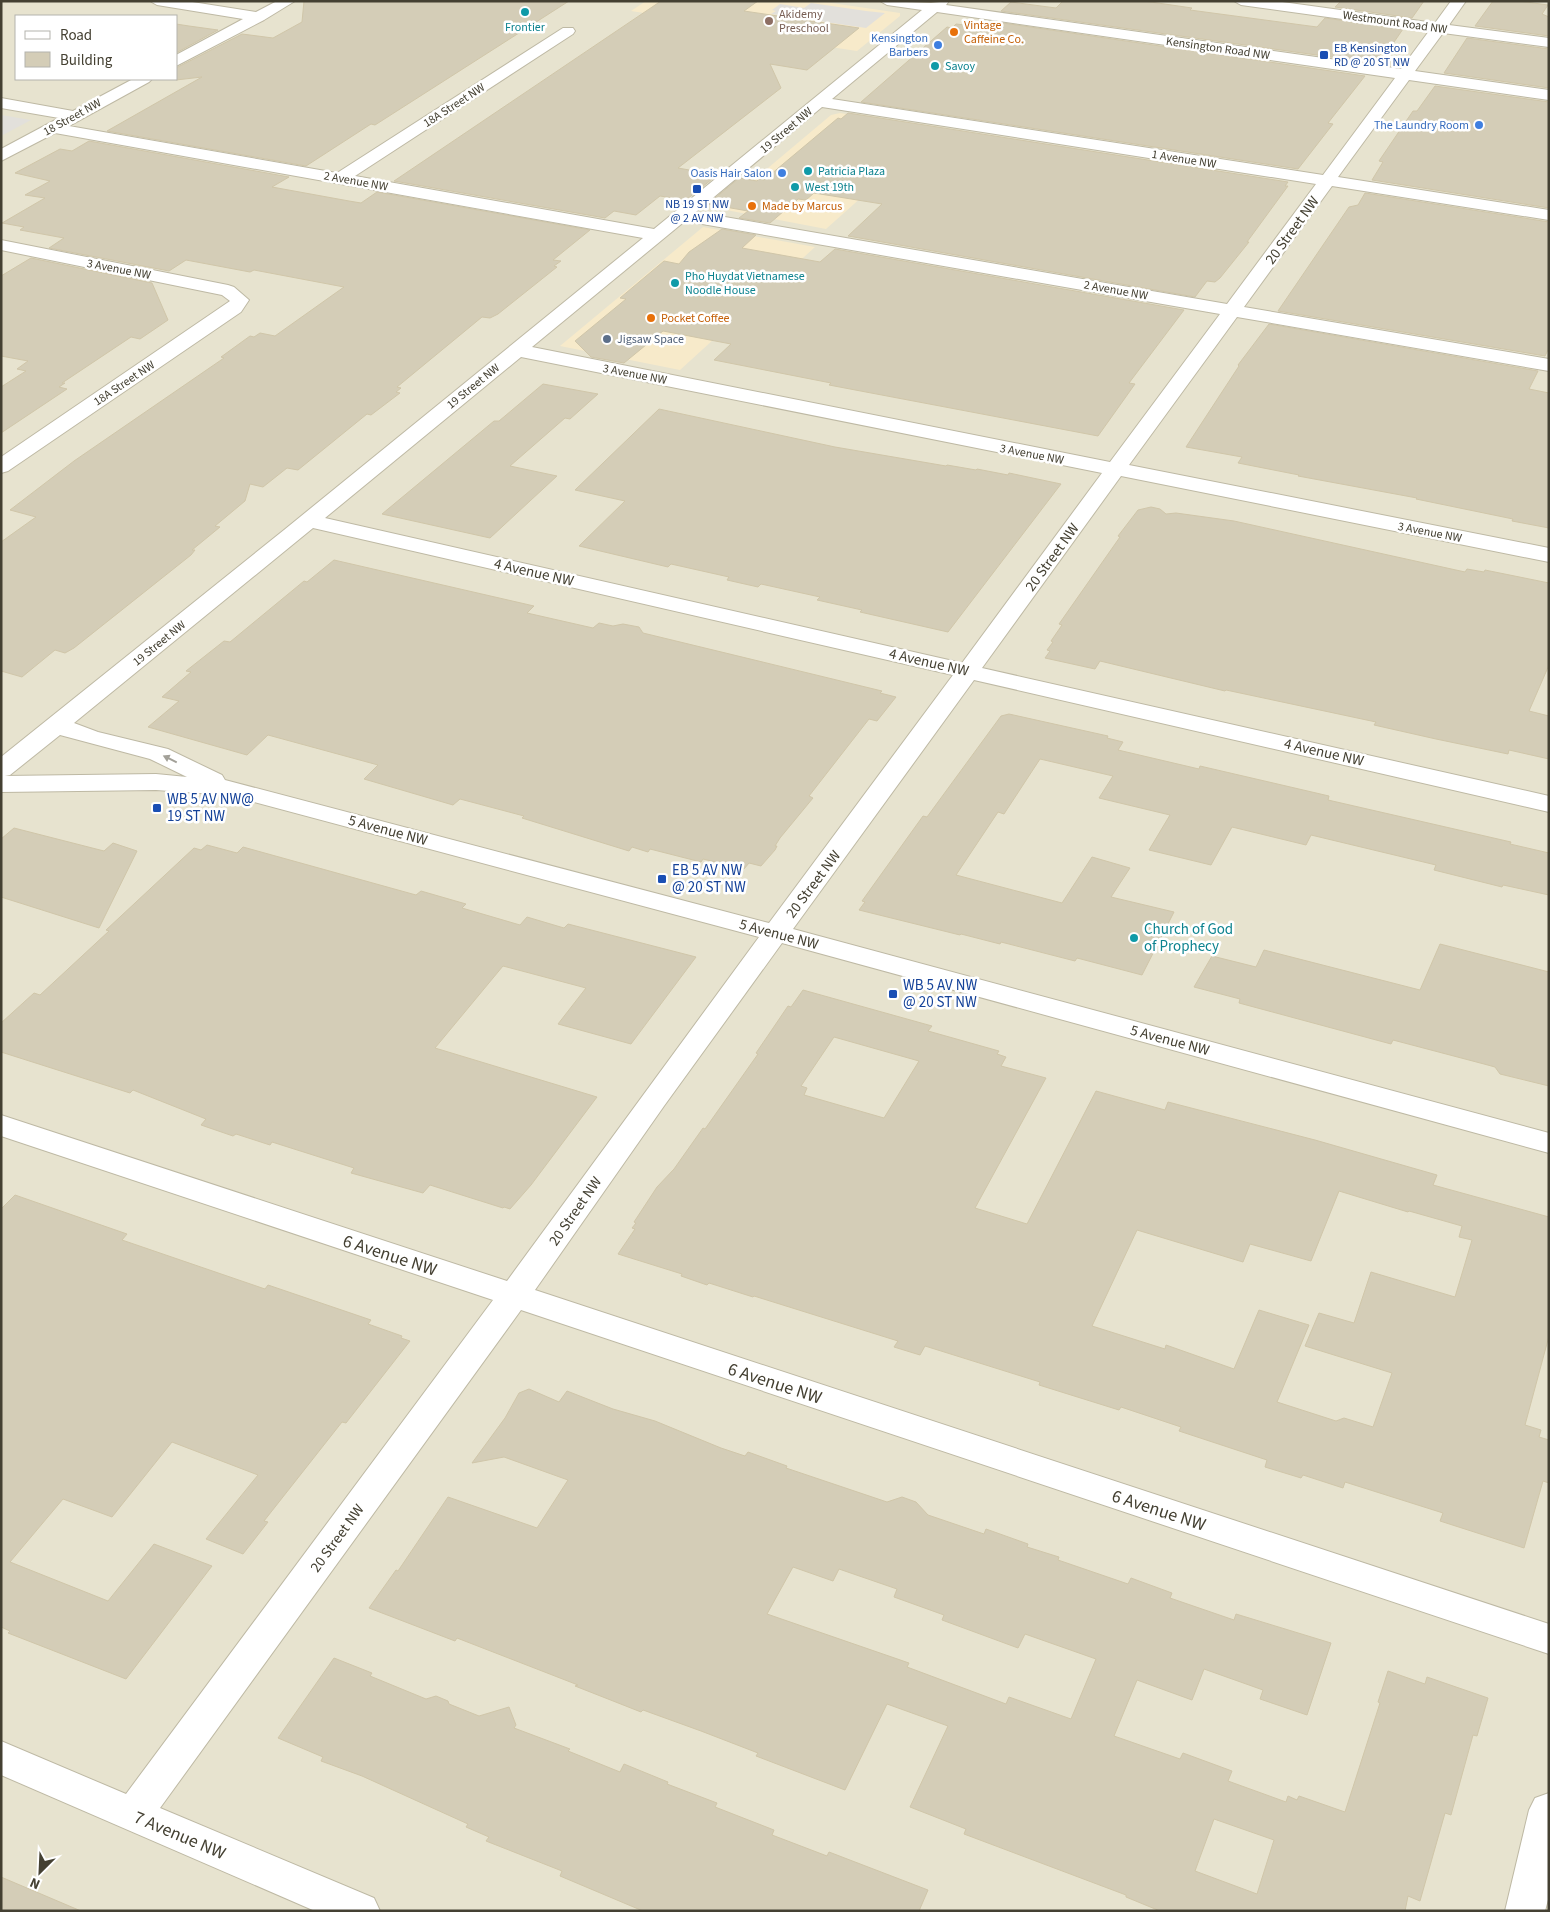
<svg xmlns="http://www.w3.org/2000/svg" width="1550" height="1912" font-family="'Source Sans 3',sans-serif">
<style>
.residential{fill:#e7e3cf;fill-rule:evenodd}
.commercial{fill:#f7eaca}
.parking{fill:#e2e0db}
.building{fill:#d4cdb7;stroke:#d0c6a9;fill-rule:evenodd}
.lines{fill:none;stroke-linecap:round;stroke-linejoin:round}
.minor-casing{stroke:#beb9a4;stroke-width:2}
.minor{fill:#fff;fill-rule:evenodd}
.oneway{fill:#a2a098}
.culture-dot{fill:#0f9aa8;stroke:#fff;stroke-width:2}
.education-dot{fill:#8d6e63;stroke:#fff;stroke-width:2}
.food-dot{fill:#e8710a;stroke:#fff;stroke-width:2}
.shop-dot{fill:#3f7fe0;stroke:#fff;stroke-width:2}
.transit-dot{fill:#1a4fb4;stroke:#fff;stroke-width:2}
.service-dot{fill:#5c6f8a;stroke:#fff;stroke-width:2}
.labels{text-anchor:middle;stroke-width:5;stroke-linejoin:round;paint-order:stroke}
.far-education-label{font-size:12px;fill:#785e54;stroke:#fff;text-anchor:start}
.far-street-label{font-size:12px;fill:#444032;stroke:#fff}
.far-food-label{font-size:12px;fill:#c56008;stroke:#fff;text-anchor:start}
.far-culture-label{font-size:12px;fill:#0d838f;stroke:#fff;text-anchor:start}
.far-shop-label{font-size:12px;fill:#366cbe;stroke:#fff;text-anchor:end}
.far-transit-label{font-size:12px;fill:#164399;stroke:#fff;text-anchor:start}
.far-service-label{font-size:12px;fill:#4e5e75;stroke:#fff;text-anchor:start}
.street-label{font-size:15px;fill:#444032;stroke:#fff}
.transit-label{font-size:15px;fill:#164399;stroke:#fff;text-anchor:start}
.culture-label{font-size:15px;fill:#0d838f;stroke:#fff;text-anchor:start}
.near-street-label{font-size:18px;fill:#444032;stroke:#fff}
</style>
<rect width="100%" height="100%" fill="#f2f0e2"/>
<path class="residential" d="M 1,1 L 1549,1 L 1549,1911 L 1,1911 ZM 16,16 L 176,16 L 176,79 L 16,79 Z"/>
<path class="commercial" d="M 646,1 L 818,1 L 900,13 L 900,16 L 857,51 L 730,32 L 735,27 L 631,11 Z
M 840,113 L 938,129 L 826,229 L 721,209 L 724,205 L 831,115 Z
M 703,227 L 815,247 L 680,370 L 560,346 Z"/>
<path class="parking" d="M 811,3 L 866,11 L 885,13 L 866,28 L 771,14 L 776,11 L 772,10 L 780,4 L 804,8 Z
M 1,115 L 31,120 L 1,136 Z"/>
<path class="building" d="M 304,1 L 569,1 L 375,125 L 371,124 L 306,166 L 107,131 L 202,77 L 176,80 L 176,68 L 242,34 L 273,38 L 302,22 Z
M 661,1 L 758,1 L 744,11 L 859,28 L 807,70 L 770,64 L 781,88 L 678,168 L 717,175 L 686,200 L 660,196 L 636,215 L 614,211 L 605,218 L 394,181 Z
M 1063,1 L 1144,1 L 1192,8 L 1190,10 L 1317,27 L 1325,18 L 1403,29 L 1392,45 L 1388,45 L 1374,63 L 1001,11 L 1011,2 L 1056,8 Z
M 1341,1 L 1424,1 L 1412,18 L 1335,7 Z
M 1493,1 L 1519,1 L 1548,5 L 1542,14 L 1549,17 L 1549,36 L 1475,26 Z
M 989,21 L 1365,76 L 1328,123 L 1333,124 L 1298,169 L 861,102 L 947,27 L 952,28 L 956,24 L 982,27 Z
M 176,24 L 189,26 L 218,30 L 176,53 Z
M 1467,38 L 1549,49 L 1549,88 L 1444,73 Z
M 1435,86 L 1549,102 L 1549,208 L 1372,180 L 1383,162 L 1379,161 L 1413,111 L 1417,111 Z
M 848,113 L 1288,182 L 1285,186 L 1288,186 L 1247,242 L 1249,242 L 1220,278 L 1215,282 L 1207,281 L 1195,297 L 848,236 L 882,204 L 814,193 L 806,200 L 798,199 L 770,223 L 739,218 L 748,211 L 708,204 L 739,178 L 757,181 L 759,179 L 764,180 L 838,118 L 841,119 Z
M 89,141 L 289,177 L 272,187 L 349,201 L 361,203 L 377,192 L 590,230 L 553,260 L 561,261 L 554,266 L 557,267 L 498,314 L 490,318 L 482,317 L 397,387 L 401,388 L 396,392 L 400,393 L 371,415 L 367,414 L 298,470 L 287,468 L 263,487 L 250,484 L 245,501 L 215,526 L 220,527 L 192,550 L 195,550 L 191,555 L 74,648 L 65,653 L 55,650 L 22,677 L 1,671 L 1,542 L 36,517 L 10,510 L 74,461 L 224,358 L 221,357 L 250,336 L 254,337 L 260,333 L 275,336 L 344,287 L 254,270 L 250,272 L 186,260 L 169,271 L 49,248 L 64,238 L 20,230 L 24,227 L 2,223 L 45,198 L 25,195 L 50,181 L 15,173 L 60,149 L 72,151 Z
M 1365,193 L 1549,222 L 1549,348 L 1545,356 L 1278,311 L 1349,207 L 1358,205 Z
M 722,229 L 756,235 L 742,248 L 820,262 L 835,249 L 1184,310 L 1129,383 L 1135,384 L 1098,436 L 829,385 L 831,383 L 714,360 L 731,344 L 663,331 L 624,363 L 591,357 L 575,341 L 626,299 L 620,298 L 664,261 L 679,264 L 689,252 Z
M 31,258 L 152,283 L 168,320 L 140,339 L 131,337 L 62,383 L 65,383 L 59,387 L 67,389 L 1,433 L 1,387 L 26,371 L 17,369 L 28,361 L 1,356 L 1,276 Z
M 1269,324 L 1538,371 L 1529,389 L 1549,393 L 1549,528 L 1512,521 L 1513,519 L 1416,499 L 1417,498 L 1298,476 L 1299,475 L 1238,463 L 1242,457 L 1186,447 L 1239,366 L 1238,365 Z
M 543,384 L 598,394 L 570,419 L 565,418 L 510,466 L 557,476 L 490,538 L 382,514 L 494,421 L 499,421 Z
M 659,409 L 835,447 L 946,466 L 947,465 L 976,470 L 977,469 L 1008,475 L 1009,473 L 1061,484 L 948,632 L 860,612 L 862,610 L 817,600 L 820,597 L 761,584 L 758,587 L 727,580 L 729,577 L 671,564 L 668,567 L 579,546 L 625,501 L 575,490 Z
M 1151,507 L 1160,509 L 1166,514 L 1176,513 L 1234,521 L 1465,572 L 1467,569 L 1484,572 L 1485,570 L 1549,583 L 1549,665 L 1529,711 L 1549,716 L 1549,759 L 1509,750 L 1508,754 L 1436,739 L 1374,725 L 1376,722 L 1226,690 L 1225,691 L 1100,661 L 1095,669 L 1045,658 L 1050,651 L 1047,650 L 1053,642 L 1051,641 L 1062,625 L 1059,624 L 1120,537 L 1118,536 L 1138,510 Z
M 334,560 L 534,606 L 527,613 L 593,628 L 599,623 L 613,626 L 623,624 L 639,627 L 643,633 L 882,691 L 880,693 L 896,697 L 877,721 L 869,719 L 809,796 L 813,798 L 780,838 L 775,846 L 777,846 L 775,850 L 761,866 L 749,863 L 744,869 L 703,859 L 701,862 L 650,849 L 648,852 L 632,847 L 629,851 L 522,818 L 524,816 L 460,799 L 453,805 L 364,779 L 378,765 L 268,735 L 247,755 L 148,727 L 179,701 L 162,697 L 191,672 L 186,671 L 224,641 L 230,642 L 304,581 L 307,582 Z
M 1009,714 L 1108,736 L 1107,738 L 1123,742 L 1118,750 L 1199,769 L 1200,766 L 1329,796 L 1328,800 L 1511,842 L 1510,844 L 1549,853 L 1549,895 L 1503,885 L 1502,887 L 1434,870 L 1436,865 L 1311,835 L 1306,845 L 1232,827 L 1211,865 L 1149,850 L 1170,815 L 1099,798 L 1113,776 L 1040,759 L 1004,814 L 998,812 L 956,875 L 1062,903 L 1092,857 L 1130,868 L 1111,897 L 1174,912 L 1142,975 L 1077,958 L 1075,961 L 1001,942 L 1000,944 L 961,934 L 960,935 L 859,910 L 865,902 L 862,901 L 923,816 L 927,817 L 1001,716 Z
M 14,828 L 104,851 L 113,843 L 137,851 L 99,928 L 1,897 L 1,839 Z
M 207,845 L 237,853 L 243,847 L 416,895 L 421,891 L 466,904 L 462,908 L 520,925 L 527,917 L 564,928 L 568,924 L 696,957 L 631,1044 L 558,1024 L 586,988 L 503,966 L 435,1048 L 597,1097 L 531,1185 L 510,1209 L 504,1207 L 503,1208 L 430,1185 L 423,1193 L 351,1173 L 354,1168 L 272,1142 L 270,1145 L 236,1134 L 233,1136 L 201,1125 L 206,1119 L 133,1090 L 130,1093 L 1,1052 L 1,1023 L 34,993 L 40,995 L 109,931 L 106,930 L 194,848 L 201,850 Z
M 1440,944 L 1549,972 L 1549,1086 L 1500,1074 L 1495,1067 L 1484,1064 L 1393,1040 L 1391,1044 L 1239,1003 L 1240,999 L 1194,987 L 1212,956 L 1256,967 L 1264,950 L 1420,990 Z
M 803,990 L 932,1026 L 928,1031 L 999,1051 L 997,1054 L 1006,1057 L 1001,1066 L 1046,1078 L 975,1208 L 1027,1224 L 1096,1091 L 1165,1110 L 1168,1102 L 1315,1140 L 1437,1175 L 1433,1185 L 1549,1217 L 1549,1336 L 1525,1425 L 1541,1430 L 1539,1437 L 1549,1440 L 1549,1483 L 1543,1481 L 1524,1548 L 1440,1521 L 1443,1513 L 1345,1482 L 1343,1488 L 1303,1475 L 1301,1478 L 1265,1467 L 1267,1460 L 1179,1431 L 1181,1427 L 1121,1407 L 1119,1410 L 1039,1385 L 1040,1382 L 925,1346 L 920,1355 L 894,1347 L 898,1341 L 754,1296 L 753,1297 L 709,1283 L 707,1285 L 681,1276 L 682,1274 L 618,1254 L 635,1229 L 632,1228 L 636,1223 L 634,1222 L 657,1187 L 674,1169 L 703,1128 L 705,1129 L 758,1054 L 756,1053 L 769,1034 L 788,1006 L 791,1007 ZM 834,1037 L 919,1061 L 884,1118 L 804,1095 L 807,1088 L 801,1086 ZM 1339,1191 L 1408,1212 L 1409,1211 L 1462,1226 L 1459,1237 L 1472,1240 L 1455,1297 L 1371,1272 L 1354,1323 L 1319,1313 L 1305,1346 L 1392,1373 L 1373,1427 L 1344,1418 L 1336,1421 L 1277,1402 L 1309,1325 L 1259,1310 L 1234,1369 L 1166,1345 L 1165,1349 L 1092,1326 L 1137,1230 L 1243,1262 L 1250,1244 L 1311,1261 Z
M 15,1195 L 127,1234 L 122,1240 L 265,1289 L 268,1285 L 371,1320 L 368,1324 L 402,1336 L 401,1338 L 410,1341 L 346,1423 L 342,1422 L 264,1521 L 268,1522 L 243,1554 L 206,1539 L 258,1475 L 172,1442 L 112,1517 L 63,1499 L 10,1562 L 108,1601 L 154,1544 L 212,1566 L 126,1679 L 8,1633 L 10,1631 L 1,1627 L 1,1209 Z
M 529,1389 L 559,1402 L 567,1391 L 613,1409 L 655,1421 L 721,1448 L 745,1456 L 748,1452 L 787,1466 L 786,1468 L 887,1502 L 902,1497 L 916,1502 L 928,1515 L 984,1534 L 986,1529 L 1028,1544 L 1027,1547 L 1059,1557 L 1058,1560 L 1128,1584 L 1131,1578 L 1172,1593 L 1170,1598 L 1234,1620 L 1236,1614 L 1331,1643 L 1307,1715 L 1260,1699 L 1263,1690 L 1204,1669 L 1192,1700 L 1137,1680 L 1114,1736 L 1180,1759 L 1183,1753 L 1232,1771 L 1228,1781 L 1286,1802 L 1288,1796 L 1297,1800 L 1299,1796 L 1345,1812 L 1380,1703 L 1378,1702 L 1388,1671 L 1425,1684 L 1427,1677 L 1488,1698 L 1477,1736 L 1473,1735 L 1451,1815 L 1445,1813 L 1420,1901 L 1408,1896 L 1405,1911 L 1160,1911 L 1126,1897 L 1126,1895 L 964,1834 L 966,1829 L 910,1807 L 948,1726 L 887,1704 L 845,1790 L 756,1756 L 758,1753 L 701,1731 L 643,1710 L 641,1712 L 575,1686 L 578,1685 L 457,1638 L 455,1641 L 369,1608 L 396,1570 L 398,1571 L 448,1497 L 537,1528 L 568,1480 L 504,1457 L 472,1463 L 505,1418 L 519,1393 ZM 793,1567 L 833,1581 L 839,1569 L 897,1589 L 894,1597 L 944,1615 L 942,1620 L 1018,1648 L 1025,1634 L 1096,1659 L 1071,1719 L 1009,1697 L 1006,1704 L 907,1667 L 909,1663 L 767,1614 ZM 1214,1819 L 1274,1840 L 1257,1894 L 1195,1871 Z
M 334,1658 L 372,1673 L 370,1676 L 426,1699 L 436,1696 L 448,1701 L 449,1704 L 479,1716 L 509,1707 L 516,1725 L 514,1728 L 570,1749 L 568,1751 L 620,1772 L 624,1764 L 668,1782 L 667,1784 L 717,1803 L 715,1807 L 774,1830 L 772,1835 L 827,1856 L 829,1852 L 928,1890 L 919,1911 L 643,1911 L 560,1876 L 562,1871 L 486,1841 L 489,1837 L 466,1827 L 468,1824 L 362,1776 L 321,1761 L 323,1757 L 278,1738 Z
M 1,1877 L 81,1911 L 1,1911 Z"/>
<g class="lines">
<g class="minor-casing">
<path id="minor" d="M 150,1 L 186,1 L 256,12 L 277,1 L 295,1 L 264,20 L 176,66 L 176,55 L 243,19 L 157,5 Z
M 880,1 L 931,3 L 949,1 L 946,5 L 1401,69 L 1429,31 L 1241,5 L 1234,1 L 1275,1 L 1435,23 L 1451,1 L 1466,1 L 1449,25 L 1549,38 L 1549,47 L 1443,33 L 1415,71 L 1549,90 L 1549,100 L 1409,80 L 1338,177 L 1549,210 L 1549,220 L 1332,186 L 1244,307 L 1549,359 L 1549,371 L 1237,317 L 1129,465 L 1549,548 L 1549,562 L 1121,476 L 982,668 L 1549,796 L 1549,812 L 974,680 L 793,929 L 1549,1133 L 1549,1153 L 782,943 L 664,1106 L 535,1290 L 1549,1624 L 1549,1654 L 521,1310 L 160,1808 L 374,1898 L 380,1911 L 315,1911 L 1,1775 L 1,1741 L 126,1794 L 493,1300 L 1,1136 L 1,1115 L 507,1281 L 759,937 L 228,795 L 156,790 L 1,792 L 1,757 L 284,530 L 643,238 L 55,133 L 1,161 L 1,149 L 59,118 L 1,108 L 1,98 L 73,111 L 133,79 L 152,79 L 149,82 L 69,126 L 337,173 L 563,28 L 573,28 L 575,31 L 573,34 L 355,176 L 654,229 L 922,10 L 887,5 ZM 937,12 L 1395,78 L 1323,175 L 832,99 ZM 822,107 L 1316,184 L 1227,304 L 696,212 ZM 685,221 L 1220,314 L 1110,462 L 532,347 ZM 521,357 L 1102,473 L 962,663 L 325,518 ZM 313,528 L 953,675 L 769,923 L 225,780 L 222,775 L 168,749 L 98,732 L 74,723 ZM 60,735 L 150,759 L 187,777 L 156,774 L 5,776 L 10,775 Z
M 1,240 L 228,285 L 234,287 L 249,300 L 241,312 L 8,471 L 1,473 L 1,457 L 230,301 L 222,295 L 1,250 Z
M 1549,1793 L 1549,1896 L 1545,1911 L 1505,1911 L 1529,1810 L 1535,1798 Z"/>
</g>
<use href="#minor" class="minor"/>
</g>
<defs><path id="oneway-solid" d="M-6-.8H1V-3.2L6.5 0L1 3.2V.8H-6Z" transform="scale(1.25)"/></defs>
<use class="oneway" href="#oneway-solid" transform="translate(170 759) rotate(-154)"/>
<g class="culture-dot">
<circle cx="525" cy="12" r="5"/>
<circle cx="935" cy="66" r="5"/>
<circle cx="808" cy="171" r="5"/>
<circle cx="795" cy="187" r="5"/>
<circle cx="675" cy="283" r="5"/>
<circle cx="1134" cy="938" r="5"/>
</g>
<circle class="education-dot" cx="769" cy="21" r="5"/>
<g class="food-dot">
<circle cx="954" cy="32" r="5"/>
<circle cx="752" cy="206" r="5"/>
<circle cx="651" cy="318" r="5"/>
</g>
<g class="shop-dot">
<circle cx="938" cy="45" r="5"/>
<circle cx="1479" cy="125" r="5"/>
<circle cx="782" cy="173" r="5"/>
</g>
<g class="transit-dot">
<rect x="1319" y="50" width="10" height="10" rx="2.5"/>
<rect x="692" y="184" width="10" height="10" rx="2.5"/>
<rect x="152" y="803" width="10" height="10" rx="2.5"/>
<rect x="657" y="874" width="10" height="10" rx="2.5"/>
<rect x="888" y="989" width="10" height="10" rx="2.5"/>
</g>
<circle class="service-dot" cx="607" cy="339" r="5"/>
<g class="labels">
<g class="far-education-label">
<text x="779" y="18">Akidemy<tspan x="779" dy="14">Preschool</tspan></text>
</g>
<g class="far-street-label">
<text transform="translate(1395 22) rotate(8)" y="4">Westmount Road NW</text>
<text transform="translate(1218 48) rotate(8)" y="4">Kensington Road NW</text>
<text transform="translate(454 105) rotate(-33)" y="4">18A Street NW</text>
<text transform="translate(72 117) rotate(-29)" y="4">18 Street NW</text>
<text transform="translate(786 130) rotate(-40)" y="4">19 Street NW</text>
<text transform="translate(1184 159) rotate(9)" y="4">1 Avenue NW</text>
<text transform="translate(356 181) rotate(10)" y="4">2 Avenue NW</text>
<text transform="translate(119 269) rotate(11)" y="4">3 Avenue NW</text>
<text transform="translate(1116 290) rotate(10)" y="4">2 Avenue NW</text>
<text transform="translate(635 374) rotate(11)" y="4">3 Avenue NW</text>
<text transform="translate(124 383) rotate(-34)" y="4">18A Street NW</text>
<text transform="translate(473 386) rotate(-39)" y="4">19 Street NW</text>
<text transform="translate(1032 454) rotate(11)" y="4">3 Avenue NW</text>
<text transform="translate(1430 532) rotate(11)" y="4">3 Avenue NW</text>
<text transform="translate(159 643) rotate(-39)" y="4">19 Street NW</text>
</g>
<g class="far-food-label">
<text x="964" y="29">Vintage<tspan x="964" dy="14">Caffeine Co.</tspan></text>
<text x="762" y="210">Made by Marcus</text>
<text x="661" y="322">Pocket Coffee</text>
</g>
<g class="far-culture-label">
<text x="525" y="31" text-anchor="middle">Frontier</text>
<text x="945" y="70">Savoy</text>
<text x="818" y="175">Patricia Plaza</text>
<text x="805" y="191">West 19th</text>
<text x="685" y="280">Pho Huydat Vietnamese<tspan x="685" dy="14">Noodle House</tspan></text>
</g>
<g class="far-shop-label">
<text x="928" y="42">Kensington<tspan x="928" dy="14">Barbers</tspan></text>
<text x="1469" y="129">The Laundry Room</text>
<text x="772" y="177">Oasis Hair Salon</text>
</g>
<g class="far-transit-label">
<text x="1334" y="52">EB Kensington<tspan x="1334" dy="14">RD @ 20 ST NW</tspan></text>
<text x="697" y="208" text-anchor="middle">NB 19 ST NW<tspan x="697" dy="14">@ 2 AV NW</tspan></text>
</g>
<g class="far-service-label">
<text x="617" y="343">Jigsaw Space</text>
</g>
<g class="street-label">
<text transform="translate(1292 230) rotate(-54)" y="5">20 Street NW</text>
<text transform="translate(1052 557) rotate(-54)" y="5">20 Street NW</text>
<text transform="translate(534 572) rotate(13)" y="5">4 Avenue NW</text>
<text transform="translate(929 662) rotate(13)" y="5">4 Avenue NW</text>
<text transform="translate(1324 752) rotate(13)" y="5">4 Avenue NW</text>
<text transform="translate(388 830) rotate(15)" y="5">5 Avenue NW</text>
<text transform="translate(813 884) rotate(-53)" y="5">20 Street NW</text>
<text transform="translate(779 934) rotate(15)" y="5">5 Avenue NW</text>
<text transform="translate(1170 1040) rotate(15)" y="5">5 Avenue NW</text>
<text transform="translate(575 1211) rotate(-55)" y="5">20 Street NW</text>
<text transform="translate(337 1538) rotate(-54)" y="5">20 Street NW</text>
</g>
<g class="transit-label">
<text x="167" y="804">WB 5 AV NW@<tspan x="167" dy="17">19 ST NW</tspan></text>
<text x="672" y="875">EB 5 AV NW<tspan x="672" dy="17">@ 20 ST NW</tspan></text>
<text x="903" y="990">WB 5 AV NW<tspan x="903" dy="17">@ 20 ST NW</tspan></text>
</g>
<g class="culture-label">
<text x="1144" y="934">Church of God<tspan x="1144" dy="17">of Prophecy</tspan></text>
</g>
<g class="near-street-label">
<text transform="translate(390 1255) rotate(18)" y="6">6 Avenue NW</text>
<text transform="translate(775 1383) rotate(18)" y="6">6 Avenue NW</text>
<text transform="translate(1159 1510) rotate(18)" y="6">6 Avenue NW</text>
<text transform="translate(180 1835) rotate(23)" y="6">7 Avenue NW</text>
</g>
</g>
<rect width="1550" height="1912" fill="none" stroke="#444032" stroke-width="5"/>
<rect x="15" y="15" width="162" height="65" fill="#ffffff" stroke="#b4b3ad"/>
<rect x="25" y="31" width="25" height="8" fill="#ffffff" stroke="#b4b3ad"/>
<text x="60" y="40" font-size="15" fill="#444032">Road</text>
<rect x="25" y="52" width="25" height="15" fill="#d4cdb7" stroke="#b4b3ad"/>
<text x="60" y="65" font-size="15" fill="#444032">Building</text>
<g transform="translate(40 1872) rotate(204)" stroke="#ffffff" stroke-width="4" paint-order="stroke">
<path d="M0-4L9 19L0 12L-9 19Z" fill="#444032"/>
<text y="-8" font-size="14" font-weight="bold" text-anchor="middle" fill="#444032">N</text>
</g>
</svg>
